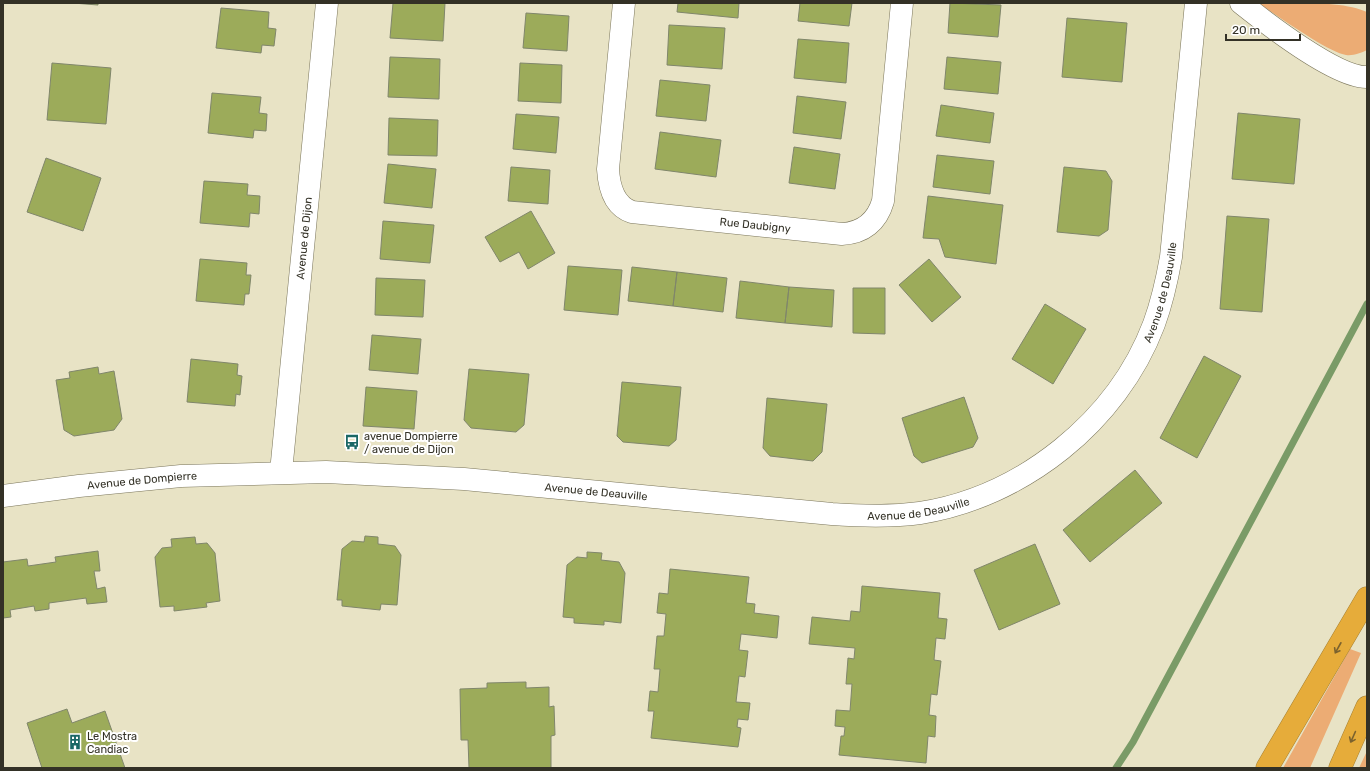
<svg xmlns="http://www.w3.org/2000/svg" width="1370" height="771" font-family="Rubik,sans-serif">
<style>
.green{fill:#ecac74}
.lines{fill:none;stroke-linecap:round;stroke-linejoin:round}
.stream{stroke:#7a9b67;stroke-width:7}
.building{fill:#9cab5a;stroke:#80866b}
.minor-casing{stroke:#7a755a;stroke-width:23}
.motorway-casing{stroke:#a78133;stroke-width:23}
.minor{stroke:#fff;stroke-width:22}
.motorway{stroke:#e6ac3a;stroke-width:22}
.oneway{stroke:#7b622e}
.labels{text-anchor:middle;stroke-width:4;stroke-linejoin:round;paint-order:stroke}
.street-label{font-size:11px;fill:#333126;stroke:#fff}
.poi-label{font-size:11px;fill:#333126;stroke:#fff;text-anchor:start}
</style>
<rect width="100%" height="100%" fill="#e8e3c5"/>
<path class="green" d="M 1258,3 C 1287,3 1342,0 1367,12 L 1367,50 C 1361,53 1353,56 1346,55 C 1329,53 1275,14 1258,3 Z
M 1350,649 L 1361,653 L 1310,768 L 1283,768 Z
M 1367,751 L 1367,768 L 1359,768 Z"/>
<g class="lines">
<path class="stream" d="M 1116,768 L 1133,742 L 1367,304"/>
</g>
<path class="building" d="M 73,3 L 98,3 L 98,5 Z
M 393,3 L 445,3 L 443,41 L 390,38 Z
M 678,3 L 739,3 L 738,18 L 677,12 Z
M 800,3 L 852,3 L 849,26 L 798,21 Z
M 950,3 L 1001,5 L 998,37 L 948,33 Z
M 221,8 L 269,12 L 268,28 L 276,29 L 274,46 L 262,45 L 261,53 L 216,48 Z
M 526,13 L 569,16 L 567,51 L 523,48 Z
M 1067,18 L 1127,23 L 1122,82 L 1062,77 Z
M 669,25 L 725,28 L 722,69 L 667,65 Z
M 798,39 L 849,43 L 846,83 L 794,78 Z
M 390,57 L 440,59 L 439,99 L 388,97 Z
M 947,57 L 1001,62 L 998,94 L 944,89 Z
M 52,63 L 111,68 L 106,124 L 47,120 Z
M 520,63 L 562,65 L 561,103 L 518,101 Z
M 660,80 L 710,85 L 706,121 L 656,116 Z
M 212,93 L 261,97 L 259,113 L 267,114 L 266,131 L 254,130 L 253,138 L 208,133 Z
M 797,96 L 846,102 L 841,139 L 793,133 Z
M 941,105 L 994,113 L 990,143 L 936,136 Z
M 1238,113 L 1300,119 L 1294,184 L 1232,179 Z
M 516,114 L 559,117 L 556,153 L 513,149 Z
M 389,118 L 438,120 L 437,156 L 388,155 Z
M 660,132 L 721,140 L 716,177 L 655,169 Z
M 794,147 L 840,154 L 835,189 L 789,183 Z
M 937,155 L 994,161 L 990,194 L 933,187 Z
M 46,158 L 101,178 L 83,231 L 27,212 Z
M 388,164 L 436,169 L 432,208 L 384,203 Z
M 511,167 L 550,170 L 548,204 L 508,201 Z
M 1064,167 L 1106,171 L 1112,181 L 1108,230 L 1099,236 L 1057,232 Z
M 204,181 L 248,184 L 247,195 L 260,196 L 259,214 L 250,213 L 249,227 L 200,223 Z
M 928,196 L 1003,205 L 996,264 L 945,257 L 939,239 L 923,238 Z
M 531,211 L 555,253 L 528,269 L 519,252 L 500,262 L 485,237 Z
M 1227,216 L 1269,219 L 1262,312 L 1220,309 Z
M 383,221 L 434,225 L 430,263 L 380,259 Z
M 200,259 L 247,263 L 246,275 L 251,275 L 249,294 L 245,294 L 244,305 L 196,301 Z
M 929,259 L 961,297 L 932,322 L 899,285 Z
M 568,266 L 622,270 L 618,315 L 564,310 Z
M 632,267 L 677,272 L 673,306 L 628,301 Z
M 677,272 L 727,278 L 723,312 L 673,306 Z
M 376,278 L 425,280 L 423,317 L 375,315 Z
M 740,281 L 789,287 L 785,323 L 736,318 Z
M 789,287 L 834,290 L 832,327 L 785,323 Z
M 853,288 L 885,288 L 885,334 L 853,333 Z
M 1045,304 L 1086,329 L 1053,384 L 1012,359 Z
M 372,335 L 421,339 L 418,374 L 369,370 Z
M 1204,356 L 1241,376 L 1197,458 L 1160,438 Z
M 191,359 L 238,364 L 237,375 L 242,376 L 240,395 L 236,394 L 235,406 L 187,402 Z
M 98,367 L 99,374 L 114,371 L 122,419 L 114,430 L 74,436 L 64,430 L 56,380 L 70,378 L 69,372 Z
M 469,369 L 529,374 L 524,425 L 516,432 L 471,428 L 464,420 Z
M 622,382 L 681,387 L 676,440 L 669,446 L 623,442 L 617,436 Z
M 366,387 L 417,391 L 414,429 L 363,426 Z
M 964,397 L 978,438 L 973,447 L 922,463 L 914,456 L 902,418 Z
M 767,398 L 827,404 L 822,452 L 813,461 L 770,456 L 763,448 Z
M 1135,470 L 1162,503 L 1090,562 L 1063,530 Z
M 365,536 L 378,537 L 378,544 L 395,546 L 401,555 L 397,605 L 381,604 L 380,610 L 342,606 L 342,600 L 337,600 L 342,549 L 352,541 L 364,542 Z
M 195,537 L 196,544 L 207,543 L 215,553 L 220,601 L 206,603 L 207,607 L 174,611 L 174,606 L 160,607 L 155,557 L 162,548 L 172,547 L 171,539 Z
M 1035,544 L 1060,604 L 999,630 L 974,570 Z
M 98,551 L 100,571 L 94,571 L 97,589 L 105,587 L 107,602 L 87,604 L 86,598 L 49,603 L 49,609 L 35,611 L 34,606 L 10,610 L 11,617 L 3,618 L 3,562 L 27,559 L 28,566 L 56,562 L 55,557 Z
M 587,552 L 602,553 L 601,560 L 619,562 L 625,573 L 621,623 L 604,621 L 604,625 L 574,623 L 574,618 L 563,617 L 567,565 L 577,557 L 587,558 Z
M 670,569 L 749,577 L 746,603 L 755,604 L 754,613 L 779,616 L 777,638 L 741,634 L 739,650 L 748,651 L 745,677 L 739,676 L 736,702 L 750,703 L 748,720 L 738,719 L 737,727 L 741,728 L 738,747 L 651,738 L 654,711 L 648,711 L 650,691 L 658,692 L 660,669 L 654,669 L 657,636 L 664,636 L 666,614 L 657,613 L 659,593 L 668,594 Z
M 862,586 L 940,593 L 938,618 L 947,619 L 945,639 L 936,638 L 934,660 L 941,661 L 937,695 L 931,694 L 929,715 L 936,716 L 935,737 L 928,736 L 926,763 L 839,755 L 841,736 L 844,736 L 845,727 L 835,726 L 836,710 L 850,711 L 852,684 L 846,684 L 848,658 L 854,659 L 855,648 L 809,644 L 812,617 L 850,621 L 851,611 L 860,612 Z
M 526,682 L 526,688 L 549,687 L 549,707 L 554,706 L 555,735 L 551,736 L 551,768 L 567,768 L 469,768 L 468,740 L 461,740 L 460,689 L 487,688 L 487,683 Z
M 67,709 L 72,723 L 105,711 L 125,768 L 42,768 L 27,723 Z"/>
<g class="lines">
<g class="minor-casing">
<g id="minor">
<path id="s1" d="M 624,3 L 608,169 C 609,186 614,206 632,212 L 842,234 C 863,233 877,222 883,201 L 902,3"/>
<path d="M 1241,3 C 1266,23 1337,78 1367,77"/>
<path id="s2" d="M 281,472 L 327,3"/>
<path id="s3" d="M 3,496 L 79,486 L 181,476 L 326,472 L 464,479 L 832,514 C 861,516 891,517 920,513 C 1022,497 1117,422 1154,324 C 1162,302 1167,280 1171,257 L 1196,3"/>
</g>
</g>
<g class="motorway-casing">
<path id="motorway" d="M 1267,768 L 1367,598
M 1340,768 L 1367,707"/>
</g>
<use href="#minor" class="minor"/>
<use href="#motorway" class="motorway"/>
</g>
<defs><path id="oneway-shaft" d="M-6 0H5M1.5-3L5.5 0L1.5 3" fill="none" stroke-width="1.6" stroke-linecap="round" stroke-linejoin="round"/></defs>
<g class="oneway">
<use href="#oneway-shaft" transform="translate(1338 648) rotate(119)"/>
<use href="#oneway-shaft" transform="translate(1353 737) rotate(114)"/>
</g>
<defs>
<g id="bus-bare" transform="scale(1.2)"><path d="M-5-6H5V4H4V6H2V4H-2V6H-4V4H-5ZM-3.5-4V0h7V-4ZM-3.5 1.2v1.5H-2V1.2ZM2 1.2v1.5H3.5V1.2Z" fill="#1a6765" stroke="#fff" stroke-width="2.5" paint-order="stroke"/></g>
<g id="building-bare" transform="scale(1.2)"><path d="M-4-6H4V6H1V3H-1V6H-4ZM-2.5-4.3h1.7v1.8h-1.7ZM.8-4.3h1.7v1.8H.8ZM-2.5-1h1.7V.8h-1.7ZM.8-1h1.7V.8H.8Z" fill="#1a6765" stroke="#fff" stroke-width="2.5" paint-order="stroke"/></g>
</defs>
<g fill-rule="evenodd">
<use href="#bus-bare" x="352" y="442"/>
<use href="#building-bare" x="75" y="742"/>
</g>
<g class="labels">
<g class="street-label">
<text dy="4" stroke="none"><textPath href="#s1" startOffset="343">Rue Daubigny</textPath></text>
<text dy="4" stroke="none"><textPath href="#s2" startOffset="235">Avenue de Dijon</textPath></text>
<text dy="4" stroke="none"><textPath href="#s3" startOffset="1267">Avenue de Deauville</textPath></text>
<text dy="4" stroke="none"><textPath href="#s3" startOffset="140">Avenue de Dompierre</textPath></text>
<text dy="4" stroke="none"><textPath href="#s3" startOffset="595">Avenue de Deauville</textPath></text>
<text dy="4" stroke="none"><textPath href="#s3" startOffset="919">Avenue de Deauville</textPath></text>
</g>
<g class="poi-label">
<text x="364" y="440">avenue Dompierre<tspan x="364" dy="13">/ avenue de Dijon</tspan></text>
<text x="87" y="740">Le Mostra<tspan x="87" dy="13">Candiac</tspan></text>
</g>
</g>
<rect width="1370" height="771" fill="none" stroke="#333126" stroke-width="8"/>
<path d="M1226 34v6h74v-6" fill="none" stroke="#333126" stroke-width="2"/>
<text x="1232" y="34" font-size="12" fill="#333126" stroke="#ffffff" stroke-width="3" paint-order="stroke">20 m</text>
</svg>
